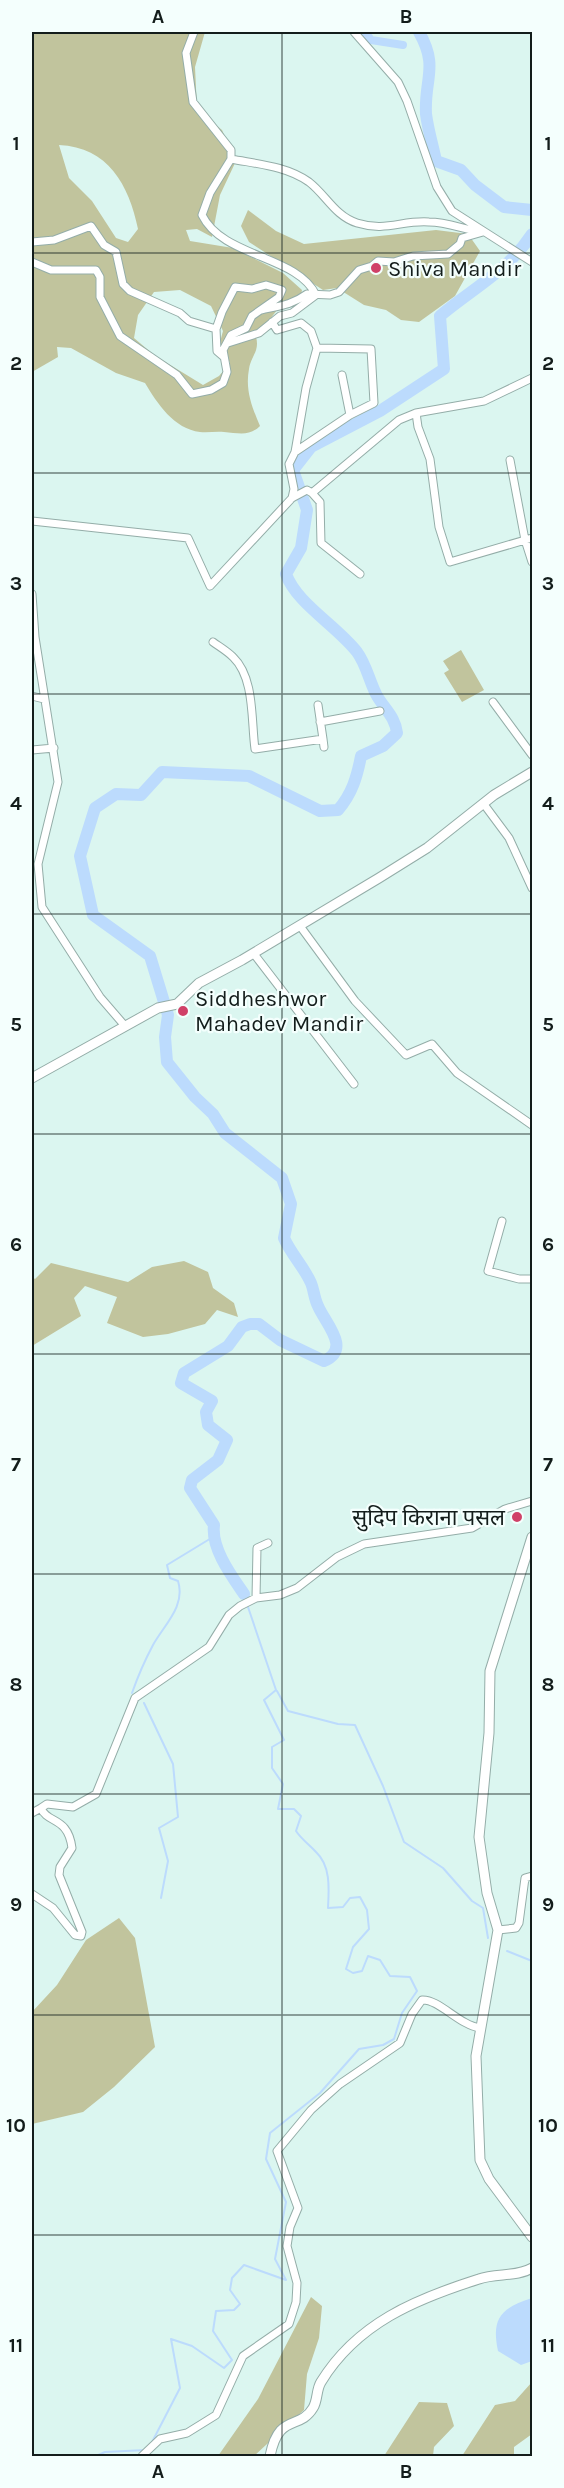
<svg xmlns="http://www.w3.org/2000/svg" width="564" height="2488" font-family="Karla,'Noto Sans Devanagari',sans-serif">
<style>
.green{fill:#c1c49d;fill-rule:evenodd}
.water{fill:#bcdbfd}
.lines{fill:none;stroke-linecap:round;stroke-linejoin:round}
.stream{stroke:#bcdbfd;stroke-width:2}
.canal{stroke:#bcdbfd;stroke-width:8}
.river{stroke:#bcdbfd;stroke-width:12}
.street-casing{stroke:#94ada8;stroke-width:9}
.secondary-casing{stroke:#94ada8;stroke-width:11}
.street{stroke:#fff;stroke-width:7}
.secondary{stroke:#fff;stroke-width:9}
.grid{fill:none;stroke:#131d1b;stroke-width:1.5;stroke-opacity:0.55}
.poi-dot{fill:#d04168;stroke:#f4fffd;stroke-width:2}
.labels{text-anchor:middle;stroke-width:4.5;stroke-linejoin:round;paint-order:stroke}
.poi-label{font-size:22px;fill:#131d1b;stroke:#f4fffd;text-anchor:start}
.neatline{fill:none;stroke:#131d1b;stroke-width:2}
.grid-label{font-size:20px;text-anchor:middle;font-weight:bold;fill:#131d1b}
</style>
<rect width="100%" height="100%" fill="#dbf6f0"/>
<path class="green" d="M 32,32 L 205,32 L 195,67 L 197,109 L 222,130 L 236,161 L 220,195 L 212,237 L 197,229 L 186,230 L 190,241 L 233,248 L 283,273 L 302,290 L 301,295 L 281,305 L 256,337 C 260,351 251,356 249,369 C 245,390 252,407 260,426 C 249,437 238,433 224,432 C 216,431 208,433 200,432 C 174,429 157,403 145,383 L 116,373 L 71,348 L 57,347 L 58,357 L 32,372 ZM 59,145 C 108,147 129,185 138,229 L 128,242 L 116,238 L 92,201 L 69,178 ZM 180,290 L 211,306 L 223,331 L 220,342 L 230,363 L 219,376 L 203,385 L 154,355 L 134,338 L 138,315 L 154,292 Z
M 248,210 L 276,231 L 304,244 L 436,230 L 468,234 L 480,251 L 455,296 L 419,322 L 401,320 L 386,310 L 364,305 L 337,288 L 323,290 L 249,242 L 241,226 Z
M 461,650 L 484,690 L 462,702 L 444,673 L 449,670 L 443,661 Z
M 184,1261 L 208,1272 L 213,1288 L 234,1303 L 238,1317 L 217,1310 L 205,1324 L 168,1334 L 143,1337 L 107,1323 L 117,1297 L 85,1286 L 74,1298 L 81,1316 L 32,1346 L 32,1277 L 35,1279 L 51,1263 L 128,1282 L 152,1267 Z
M 119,1918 L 135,1938 L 155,2047 L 114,2087 L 83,2112 L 32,2124 L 32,2012 L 57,1985 L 86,1940 Z
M 311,2297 L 322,2306 L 319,2338 L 307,2374 L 304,2410 L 254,2456 L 218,2456 L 258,2399 Z
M 532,2382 L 532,2434 L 514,2447 L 514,2456 L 462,2456 L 495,2405 L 515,2401 Z
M 419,2402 L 447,2403 L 454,2426 L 434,2447 L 433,2456 L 384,2456 Z"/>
<path class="water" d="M 532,2298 L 532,2361 L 521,2365 L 498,2351 C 491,2318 501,2308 532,2298 Z"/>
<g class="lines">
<path class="stream" d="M 277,1691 L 288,1711 L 338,1724 L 355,1725 L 383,1786 L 404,1842 L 443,1868 L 472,1901 L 483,1908 L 488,1938
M 132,1693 C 138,1676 145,1660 153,1645 C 164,1625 186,1606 178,1581 L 170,1578 L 167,1565 L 213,1537
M 144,1703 L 173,1764 L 178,1817 L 159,1828 L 168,1861 L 161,1898
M 507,1951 L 532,1961
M 151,2444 L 180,2388 L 171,2339 L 192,2346 L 224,2368 L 232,2360 L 213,2331 L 216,2311 L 234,2310 L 240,2304 L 230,2290 L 232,2278 L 244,2265 L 286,2280 L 275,2259 L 286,2202 L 266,2159 L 270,2133 L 320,2093 L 359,2049 L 383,2045 L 394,2039 L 402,2013 L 417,1991 L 410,1977 L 390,1976 L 380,1960 L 368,1956 L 362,1971 L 353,1973 L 346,1969 L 353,1947 L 369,1929 L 367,1910 L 360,1897 L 350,1898 L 343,1907 L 328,1908 C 329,1889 331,1866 316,1852 C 309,1844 302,1840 296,1831 L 301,1816 L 294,1809 L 278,1809 L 283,1784 L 272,1768 L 272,1747 L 284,1740 L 264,1700 L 276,1690 L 248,1607
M 96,2456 L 105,2452 L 146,2450"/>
<path class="canal" d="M 365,32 L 371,40 L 403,45"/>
<path class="river" d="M 419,32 C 439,67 424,79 426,114 C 428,130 433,146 436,161 L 461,170 L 475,185 L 504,207 L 532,210
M 244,1594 C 231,1575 211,1548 214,1525 L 190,1488 L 192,1480 L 218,1460 L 227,1440 L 208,1425 L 206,1412 L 212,1401 L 181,1383 L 184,1373 L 228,1346 L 242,1327 L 250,1324 L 259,1324 L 280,1340 L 324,1361 C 352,1349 325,1323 318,1306 C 314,1298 314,1290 311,1283 C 304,1267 291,1254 284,1238 L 291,1204 L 282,1178 L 225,1133 L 213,1114 L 195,1097 L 167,1062 L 165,1037 L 168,1015 L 150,956 L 93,915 L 80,856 L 95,808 L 116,794 L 141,795 L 162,772 L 249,776 L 320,811 L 338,810 C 352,794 357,777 361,756 L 383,746 L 397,733 C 395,716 384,709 376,694 C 369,680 366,664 357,652 C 337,626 296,603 286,574 L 301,548 L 307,510 L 293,470 L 311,447 L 380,411 L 444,369 L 440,316 C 473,288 508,271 532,234"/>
<g class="street-casing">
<path id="street" d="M 194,32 L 186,53 L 193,102 L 231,150 L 231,159 L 210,193 L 202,215 C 223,258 297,255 316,295 L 292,313 L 280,316 L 259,333 L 228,343
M 354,32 L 398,82 L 407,101 L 437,187 L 452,211 L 532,262
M 231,159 C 257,164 287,166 309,182 C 326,195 335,216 357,223 C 386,232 402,220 429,222 C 448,222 465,230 483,232 L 462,238 L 460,244 L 448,254 L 413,256 L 394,262 L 378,261 L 372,266 L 359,270 L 339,292 L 330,295 L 307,294 C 292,305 279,306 261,310
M 32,242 L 54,240 L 91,226 L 104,245 L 116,252 L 123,284 L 130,291 L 180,313 L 189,321 L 216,329 L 222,312 L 235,287 L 252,289 L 266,285 L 282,290 L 279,297 L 252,316 L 246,328 L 231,335 L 223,350 L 227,372 L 223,383 L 211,390 L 192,394 L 177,375 L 120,336 L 100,297 L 100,277 L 96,270 L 51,270 L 32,262
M 272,322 L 277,330 L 301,323 L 311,331 L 317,348
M 216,329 L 217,351 L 224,357
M 342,375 L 350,415
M 416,413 L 418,427 L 430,459 L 439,527 L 450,562 L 532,538
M 510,460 L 525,540 L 532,562
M 312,493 L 320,502 L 321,543 L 360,574
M 292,498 L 294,489 L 289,464 L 295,452 L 306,388 L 317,348 L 371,349 L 374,403 L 350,415 L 295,452
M 32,521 L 188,538 L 210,586 L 292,498 L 307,490 L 312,493 L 399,420 L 416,413 L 484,401 L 532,378
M 32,594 L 35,637 L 58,782 L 38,864 L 42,907 L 100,997 L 125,1026
M 213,642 C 220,647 227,651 233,657 C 255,678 251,721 255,749 L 323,739 L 324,747
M 32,696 L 44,699
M 493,702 L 532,755
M 318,705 L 323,739
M 320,722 L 380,711
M 32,750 L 54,748
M 483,803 L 509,838 L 532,888
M 300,926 L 355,1001 L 406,1055 L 432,1044 L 457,1073 L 532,1125
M 254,954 L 354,1084
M 502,1221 L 488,1271 L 519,1279 L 532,1279
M 256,1598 L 257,1548 L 268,1543
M 32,1813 L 41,1808
M 32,1894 L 53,1908 L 75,1935 L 81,1936 L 82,1932 L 59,1875 L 60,1867 L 72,1848 C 68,1816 47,1824 41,1808 L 47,1804 L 73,1807 L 96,1794 L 135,1698 L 209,1647 L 229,1615 L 240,1606 L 256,1598 L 280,1595 L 297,1588 L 337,1557 L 364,1544 L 472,1528 L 505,1509 L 532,1501
M 498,1930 L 516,1928 L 519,1923 L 525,1878 L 532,1876
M 142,2456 L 160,2439 L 187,2433 L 216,2415 L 243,2356 L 289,2324 L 296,2302 L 297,2283 L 287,2246 L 290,2227 L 298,2208 L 277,2151 L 311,2110 L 340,2084 L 400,2043 L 412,2014 L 422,2000 C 439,1999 459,2025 480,2028"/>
</g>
<g class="secondary-casing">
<path id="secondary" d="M 32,1078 L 158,1008 L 177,1004 L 199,983 L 242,960 L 379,878 L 427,848 L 494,795 L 532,772
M 532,1537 L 490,1671 L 489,1733 L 479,1837 L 487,1893 L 498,1930 L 476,2056 L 480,2160 L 489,2179 L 532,2237
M 270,2456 C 279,2412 299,2431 313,2408 C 318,2400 316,2390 321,2382 C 357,2323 416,2299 479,2279 C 496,2273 517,2277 532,2268"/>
</g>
<use href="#street" class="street"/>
<use href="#secondary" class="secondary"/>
</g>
<path class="grid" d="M 282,32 L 282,2456M 32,253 L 532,253M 32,473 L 532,473M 32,694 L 532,694M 32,914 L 532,914M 32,1134 L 532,1134M 32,1354 L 532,1354M 32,1574 L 532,1574M 32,1794 L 532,1794M 32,2015 L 532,2015M 32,2235 L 532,2235"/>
<g class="poi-dot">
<circle cx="376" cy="268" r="6"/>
<circle cx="183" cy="1011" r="6"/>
<circle cx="517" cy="1517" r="6"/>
</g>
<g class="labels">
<g class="poi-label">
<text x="388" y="276">Shiva Mandir</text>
<text x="195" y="1006">Siddheshwor<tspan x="195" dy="25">Mahadev Mandir</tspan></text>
<text x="505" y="1525" text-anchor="end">सुदिप किराना पसल</text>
</g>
</g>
<rect width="564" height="2488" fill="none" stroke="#f4fffd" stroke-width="66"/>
<rect x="33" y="33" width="498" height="2422" class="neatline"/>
<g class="grid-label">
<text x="158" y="23">A</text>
<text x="406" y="23">B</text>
<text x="16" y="150">1</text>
<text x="548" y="150">1</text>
<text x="16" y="370">2</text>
<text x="548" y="370">2</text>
<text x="16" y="590">3</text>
<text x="548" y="590">3</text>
<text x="16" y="810">4</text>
<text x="548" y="810">4</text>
<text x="16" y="1031">5</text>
<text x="548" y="1031">5</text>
<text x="16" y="1251">6</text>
<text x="548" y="1251">6</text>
<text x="16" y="1471">7</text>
<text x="548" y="1471">7</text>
<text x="16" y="1691">8</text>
<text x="548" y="1691">8</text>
<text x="16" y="1911">9</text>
<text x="548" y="1911">9</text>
<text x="16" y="2132">10</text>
<text x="548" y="2132">10</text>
<text x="16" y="2352">11</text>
<text x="548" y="2352">11</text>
<text x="158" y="2478">A</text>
<text x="406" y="2478">B</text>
</g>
</svg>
